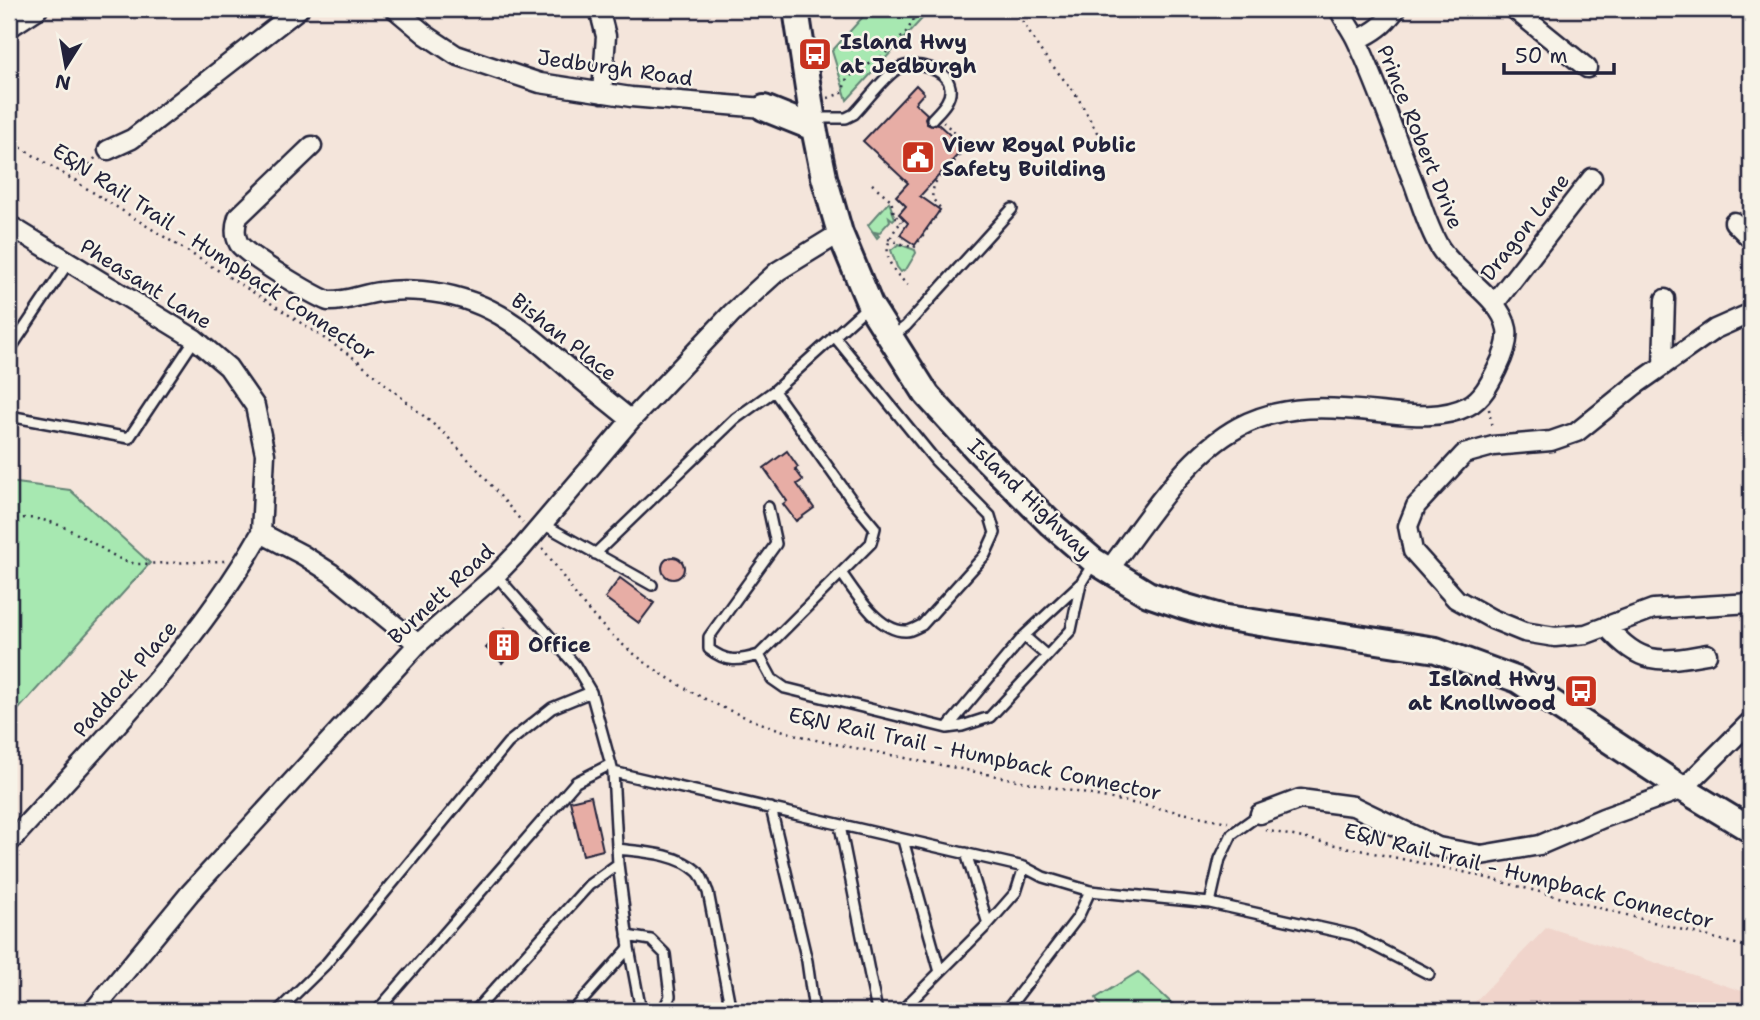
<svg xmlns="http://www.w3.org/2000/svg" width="1760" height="1020" font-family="'Shantell Sans',sans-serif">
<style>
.built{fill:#f0d4cb}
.green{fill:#a7e8b1;stroke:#648576;stroke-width:2}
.building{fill:#e7ada5;stroke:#22223b;stroke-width:2}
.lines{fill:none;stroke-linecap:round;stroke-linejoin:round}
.service-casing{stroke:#22223b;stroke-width:14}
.minor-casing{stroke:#22223b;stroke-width:23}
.secondary-casing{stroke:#22223b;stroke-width:30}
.path{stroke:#22223b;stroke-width:2.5;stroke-dasharray:2 5;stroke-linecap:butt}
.service{stroke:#f7f3e8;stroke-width:9}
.minor{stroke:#f7f3e8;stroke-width:18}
.secondary{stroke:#f7f3e8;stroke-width:24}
.labels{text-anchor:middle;stroke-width:5;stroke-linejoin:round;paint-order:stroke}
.poi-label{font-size:21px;font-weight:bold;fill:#22223b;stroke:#f7f3e8;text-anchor:start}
.street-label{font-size:21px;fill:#22223b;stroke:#f7f3e8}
</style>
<rect width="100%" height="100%" fill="#f4e5db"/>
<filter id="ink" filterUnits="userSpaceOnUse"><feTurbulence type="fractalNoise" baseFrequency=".0143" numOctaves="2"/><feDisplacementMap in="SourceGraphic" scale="14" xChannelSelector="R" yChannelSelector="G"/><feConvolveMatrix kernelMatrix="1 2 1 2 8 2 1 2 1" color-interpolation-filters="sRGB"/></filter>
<g filter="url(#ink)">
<path class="built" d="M 1547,927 L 1751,994 L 1751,1011 L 1466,1011 Z"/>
<path class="green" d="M 870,9 L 931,9 L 847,100 L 832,51 Z
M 889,202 L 895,218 L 893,220 L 889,217 L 890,221 L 879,233 L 875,232 L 879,236 L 877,238 L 868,225 Z
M 899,244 L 915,250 L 916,253 L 907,268 L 901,272 L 897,267 L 891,250 Z
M 9,482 L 70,490 L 150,563 L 9,720 Z
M 1138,972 L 1178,1009 L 1178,1011 L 1103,1011 L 1096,998 Z"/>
<path class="building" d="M 916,85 L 924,93 L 915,103 L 927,114 L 925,118 L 927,124 L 931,126 L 937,123 L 964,148 L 920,196 L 940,210 L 915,245 L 900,235 L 908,223 L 899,214 L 906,206 L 896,196 L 908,183 L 863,141 Z
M 787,451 L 798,467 L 795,469 L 803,480 L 797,484 L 814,508 L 796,521 L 783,504 L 787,501 L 764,468 Z
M662 568a11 11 0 1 1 22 0a11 11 0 1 1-22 0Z
M 620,578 L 654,603 L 639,623 L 605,598 Z
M 505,628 L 521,642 L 502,663 L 486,648 Z
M 591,796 L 603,850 L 583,855 L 570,801 Z"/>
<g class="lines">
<g class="service-casing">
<path id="service" d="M 814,118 L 846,118 L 854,114 C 866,102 885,75 899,68 C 914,61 947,68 950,87 C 952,100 940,110 932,119
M 834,336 L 935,460 L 990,516 L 995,533 L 985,555 L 922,625 C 917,627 911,631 906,631 C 879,632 856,594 842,574
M 893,336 L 906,326 L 1012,209
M 9,351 L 68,263
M 9,416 L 129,438 L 195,339
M 768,507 L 776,544 L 709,637 L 709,649 C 727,663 739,661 759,655 L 871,543 L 875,528 L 851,499 L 774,391
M 543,524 L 652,585
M 595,554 L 735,419 L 774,391 L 868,306
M 496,575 L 575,665 L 591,692 L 613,772 L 618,864 L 629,948 L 573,1011
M 1024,636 L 1047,656
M 759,655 L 772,679 L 785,688 L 947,728 L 962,726 L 990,717 L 1047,656 L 1071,630 L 1081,583
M 947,728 L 1024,636 L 1081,583 L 1094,562
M 613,772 L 1024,867 L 1043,877 L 1090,891 L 1210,903 L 1353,935 L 1429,974
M 771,808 L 807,961 L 814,1011
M 840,826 L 877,1011
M 903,840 L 940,972
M 617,849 C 643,852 678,853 698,872 C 703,877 705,886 708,892 L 731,1011
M 966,853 L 988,924
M 1210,903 L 1220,859 L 1232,834 L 1260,814
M 627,936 L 651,940 L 665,954 L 670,996 L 663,1011
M 629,948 L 641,1011
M 278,1011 L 326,964 L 508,743 L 552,708 L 591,692
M 377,1011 L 576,782 L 611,764
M 475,1011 L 589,885 L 618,864
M 901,1011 L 988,924 L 1016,892 L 1024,867
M 1006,1011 L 1078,917 L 1090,891"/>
</g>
<g class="minor-casing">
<path id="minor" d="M 395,9 L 426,35 L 456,55 L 540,83 L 631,97 L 764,108
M 599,9 L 606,36 L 602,93
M 1514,9 L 1587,68
M 9,28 L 38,9
M 1357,40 C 1375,32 1384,25 1396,9
M 312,146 L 238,217 C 235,226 234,235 239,244 C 249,257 311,294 328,301 C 346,302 362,294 380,292 C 393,290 409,290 422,291 C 489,297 522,328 569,369 C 589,387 611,403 631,420
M 108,150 L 132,139 L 299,9
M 1734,222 L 1751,239
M 9,225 L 195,339 L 228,367 L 255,406 L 265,454 L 261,533 L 303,555 L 331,573 L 418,644
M 1494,304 L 1592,178
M 1751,313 L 1715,329 L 1634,386 L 1577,432 L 1551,441 L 1493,446 L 1464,454 L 1416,506 L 1408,526 L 1413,551 L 1456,599 L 1492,619 L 1524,632 L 1555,637 L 1586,634 L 1653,609 L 1751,603
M 1663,366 L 1665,299
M 1108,571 C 1145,522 1185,456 1239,427 C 1283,403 1332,407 1379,412 C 1408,415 1441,420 1468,406 C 1482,399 1490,383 1497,369 C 1503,357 1509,342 1507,329 C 1501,297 1457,275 1440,248 C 1428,228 1422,206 1414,184 C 1395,137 1379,87 1357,41 C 1352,30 1344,20 1339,9
M 1606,626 C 1641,665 1657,663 1707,654
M 1260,814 L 1300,799 L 1353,806 L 1438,847 L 1481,855 L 1540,845 L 1603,818 L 1683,789 L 1751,721
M 9,843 C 98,745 195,649 261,533
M 93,1011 L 190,893 L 418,644 L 496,575 L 521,549 L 631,420 L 732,313 L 778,271 L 840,233"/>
</g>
<g class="secondary-casing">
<path id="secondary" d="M 796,9 L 814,128 L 824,177 L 840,233 L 870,305 L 927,395 L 979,452 L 1051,524 L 1094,561 L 1148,594 L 1183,606 L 1221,617 L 1436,650 L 1518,680 L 1683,789 L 1751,830
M 764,108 L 814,128"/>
</g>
<path class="path" d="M 1015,9 L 1040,50 L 1077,96 L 1099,136
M 828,98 L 842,93 L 847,78 L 884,55 L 907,31 L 917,14 L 925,9
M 9,140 L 280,309 L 357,360 L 445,434 L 479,471 L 523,523
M 76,181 L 96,157
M 872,184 L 891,200 L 894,214 L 901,222
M 904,219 C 881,243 882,263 908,285
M 888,239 L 914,248 L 941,209 L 932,198 L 934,184 L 969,145 L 943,122
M 1489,409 L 1492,429
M 9,520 C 54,510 86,542 124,561 L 137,564 L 225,561
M 542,548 C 558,567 570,589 586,608 C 645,677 734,720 820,741 L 1228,822
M 1265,830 L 1468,873 L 1751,948"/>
<use href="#service" class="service"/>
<use href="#minor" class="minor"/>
<use href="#secondary" class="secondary"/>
</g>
</g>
<defs>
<g id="bus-square" transform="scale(1.75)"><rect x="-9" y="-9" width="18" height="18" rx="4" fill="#c8321e" stroke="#f7f3e8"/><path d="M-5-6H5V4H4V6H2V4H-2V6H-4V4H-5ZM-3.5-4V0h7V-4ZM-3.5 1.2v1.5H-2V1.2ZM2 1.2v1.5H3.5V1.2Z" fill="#fff"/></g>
<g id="civic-square" transform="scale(1.75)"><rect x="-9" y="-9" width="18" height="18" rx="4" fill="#c8321e" stroke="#f7f3e8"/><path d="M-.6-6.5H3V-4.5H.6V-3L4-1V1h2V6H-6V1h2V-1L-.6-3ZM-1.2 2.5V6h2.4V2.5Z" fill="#fff"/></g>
<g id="building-square" transform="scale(1.75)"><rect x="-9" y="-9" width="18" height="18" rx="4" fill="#c8321e" stroke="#f7f3e8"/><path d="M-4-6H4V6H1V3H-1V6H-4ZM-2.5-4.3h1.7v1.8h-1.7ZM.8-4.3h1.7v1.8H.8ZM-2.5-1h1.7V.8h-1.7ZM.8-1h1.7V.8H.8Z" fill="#fff"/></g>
</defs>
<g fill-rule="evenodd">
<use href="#bus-square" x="815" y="54"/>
<use href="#civic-square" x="918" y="157"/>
<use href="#building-square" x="504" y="645"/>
<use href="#bus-square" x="1581" y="691"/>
</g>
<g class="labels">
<g class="poi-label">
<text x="840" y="49">Island Hwy<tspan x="840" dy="24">at Jedburgh</tspan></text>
<text x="942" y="152">View Royal Public<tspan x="942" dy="24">Safety Building</tspan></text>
<text x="528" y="652">Office</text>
<text x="1556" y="686" text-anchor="end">Island Hwy<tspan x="1556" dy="24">at Knollwood</tspan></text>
</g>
<g class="street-label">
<text transform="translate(615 68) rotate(8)" y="7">Jedburgh Road</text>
<text transform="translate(1420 137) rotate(68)" y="7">Prince Robert Drive</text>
<text transform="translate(1525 227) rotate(-52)" y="7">Dragon Lane</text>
<text transform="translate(214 252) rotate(33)" y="7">E&amp;N Rail Trail - Humpback Connector</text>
<text transform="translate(146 284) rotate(32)" y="7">Pheasant Lane</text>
<text transform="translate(564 337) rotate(38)" y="7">Bishan Place</text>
<text transform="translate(1030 499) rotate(44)" y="7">Island Highway</text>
<text transform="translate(441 594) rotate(-43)" y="7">Burnett Road</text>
<text transform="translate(125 679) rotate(-49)" y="7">Paddock Place</text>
<text transform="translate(975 754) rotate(12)" y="7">E&amp;N Rail Trail - Humpback Connector</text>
<text transform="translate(1529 876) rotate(14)" y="7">E&amp;N Rail Trail - Humpback Connector</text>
</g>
</g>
<rect width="1760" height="1020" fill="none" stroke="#f7f3e8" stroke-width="35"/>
<rect x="18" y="18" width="1725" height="985" fill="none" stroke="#22223b" stroke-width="2.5" filter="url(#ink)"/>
<g transform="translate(66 66) rotate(191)" stroke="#f7f3e8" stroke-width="5" paint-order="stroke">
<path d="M0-5L12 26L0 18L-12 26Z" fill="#22223b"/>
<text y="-10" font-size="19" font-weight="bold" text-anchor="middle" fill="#22223b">N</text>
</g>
<path d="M1504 63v10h110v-10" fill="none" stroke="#22223b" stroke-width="3.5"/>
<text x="1515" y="63" font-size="21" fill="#22223b" stroke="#f7f3e8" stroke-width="5" paint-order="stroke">50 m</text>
</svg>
